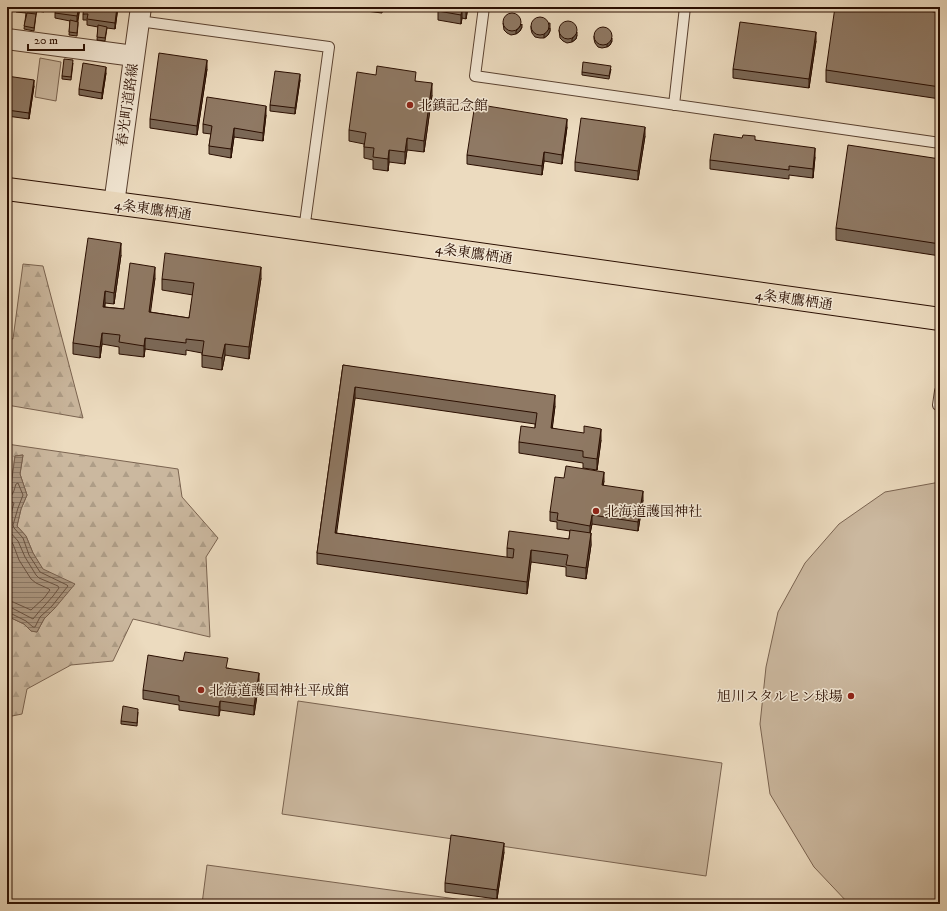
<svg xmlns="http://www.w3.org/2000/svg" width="947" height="911" font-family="'IM FELL DW Pica','Noto Serif JP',serif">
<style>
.forest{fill:url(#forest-firs);stroke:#7a6350}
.park{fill:#cbb89f;stroke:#7a6350}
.water{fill:url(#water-rules);stroke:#775f4c}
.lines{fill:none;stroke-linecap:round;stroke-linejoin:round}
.shore{stroke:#6a5240;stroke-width:1}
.service-casing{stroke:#5a4130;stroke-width:12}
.minor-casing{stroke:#5a4130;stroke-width:22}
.trunk-casing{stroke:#2a0e01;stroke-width:24}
.service{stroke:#f3e8d5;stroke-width:10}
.minor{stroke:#f3e8d5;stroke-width:20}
.trunk{stroke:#ecdbbf;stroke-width:22}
.wall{fill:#7b6856;stroke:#2a0e01}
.shaded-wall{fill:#645546;stroke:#2a0e01}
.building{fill:#8f7964;stroke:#2a0e01}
.poi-dot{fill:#8f2418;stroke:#f3e8d5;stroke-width:1.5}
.labels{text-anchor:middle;stroke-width:3;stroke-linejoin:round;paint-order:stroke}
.street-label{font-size:14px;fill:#2a0e01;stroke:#f3e8d5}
.poi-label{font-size:14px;fill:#2a0e01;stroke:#f3e8d5;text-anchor:start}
</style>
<defs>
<pattern id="forest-firs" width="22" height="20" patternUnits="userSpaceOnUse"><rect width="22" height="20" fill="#cbb89f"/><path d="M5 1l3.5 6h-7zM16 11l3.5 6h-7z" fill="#ae9d87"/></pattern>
<pattern id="water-rules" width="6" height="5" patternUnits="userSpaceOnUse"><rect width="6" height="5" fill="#aa957e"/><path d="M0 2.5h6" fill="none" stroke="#8b7865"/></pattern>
</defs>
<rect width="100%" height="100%" fill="#ecdbbf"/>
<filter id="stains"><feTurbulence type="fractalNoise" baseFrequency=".005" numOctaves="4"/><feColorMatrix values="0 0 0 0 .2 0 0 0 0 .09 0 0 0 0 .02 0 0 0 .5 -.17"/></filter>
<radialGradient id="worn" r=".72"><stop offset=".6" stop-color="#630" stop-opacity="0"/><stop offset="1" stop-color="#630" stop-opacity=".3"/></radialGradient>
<path class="forest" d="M 23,264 L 43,266 L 83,418 L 7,405 L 7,338 L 13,339 Z
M 7,444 L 178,469 L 182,497 L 218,538 L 206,557 L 210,637 L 133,619 L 113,661 L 71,665 L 27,689 L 22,714 L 7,717 L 7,616 L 24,624 L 31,631 L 37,632 L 44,619 L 55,608 L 43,570 L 33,553 L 26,536 L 17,526 L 21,509 L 27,495 L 20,474 L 23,455 L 15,456 L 11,486 L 7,498 Z"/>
<path class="park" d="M 40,58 L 61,62 L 56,101 L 35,97 Z
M 940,482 L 940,904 L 849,904 L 814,867 L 770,794 L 760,724 L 766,667 L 778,612 L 805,563 L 839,524 L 885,492 Z
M 298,701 L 722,763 L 706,876 L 282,814 Z
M 207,865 L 493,904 L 202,904 Z"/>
<path class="water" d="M 23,455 L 20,474 L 27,495 L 21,509 L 17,526 L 26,536 L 33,553 L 43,569 L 75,584 L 55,608 L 44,619 L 37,632 L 31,631 L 24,624 L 7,616 L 7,498 L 11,486 L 15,456 Z"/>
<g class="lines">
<path class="shore" d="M 7,497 C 14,497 14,489 16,484 L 18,483 L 23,495 L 18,508 L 13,525 L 14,528 L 23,538 L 29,555 L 40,572 L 67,585 L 68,586 L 52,606 L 40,617 L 35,627 L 33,627 L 26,621 L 10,613 L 7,612
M 7,502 L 12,502 L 14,503 L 8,524 L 9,531 L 18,541 L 25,557 L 36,575 L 39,578 L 58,586 L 59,588 C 52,599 41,608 33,619 L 12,608 L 7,607
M 7,537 L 13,544 L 19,560 L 31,579 L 36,583 L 49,589 L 50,590 L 44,598 L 31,610 L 13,602 L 7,601"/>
<g class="service-casing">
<path id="service" d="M 484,7 L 475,76 L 940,143
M 139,21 L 329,47 L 304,230
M 674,105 L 685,7
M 940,391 L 938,405 L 940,406"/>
</g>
<g class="minor-casing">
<path id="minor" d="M 7,39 L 134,56
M 114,204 L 141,7"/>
</g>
<g class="trunk-casing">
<path id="trunk" d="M 7,189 L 167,210 L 940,319"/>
</g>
<use href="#service" class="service"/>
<use href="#minor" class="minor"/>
<use href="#trunk" class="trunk"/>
</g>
<path class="wall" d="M 16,7 L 45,7 L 44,12 L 37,11 L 36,15 L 34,31 L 24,29 L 26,13 L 16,12 Z
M 80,7 L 78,21 L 78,25 L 77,36 L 69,35 L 70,21 L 55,18 L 55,13 Z
M 118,7 L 115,29 L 107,28 L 105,41 L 97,40 L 98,27 L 87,25 L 87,20 L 83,20 L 83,14 Z
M 342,7 L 383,7 L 382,13 L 342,8 Z
M 468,7 L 466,19 L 462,18 L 461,24 L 438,20 L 438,11 Z
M 929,11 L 940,13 L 940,99 L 826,82 L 826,70 Z
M 503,23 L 522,27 L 520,31 L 516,34 L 511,35 L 507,33 L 504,30 Z
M 550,23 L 550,31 L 548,35 L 544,38 L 540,38 L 535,37 L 532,33 L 531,29 L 531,26 Z
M 559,30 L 577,35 L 576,39 L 572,42 L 567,43 L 563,41 L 560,38 Z
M 594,36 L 612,41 L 610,45 L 607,47 L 602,48 L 598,47 L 595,43 L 594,39 Z
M 816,41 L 809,88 L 733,78 L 733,69 Z
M 73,63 L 71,80 L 62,79 L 62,76 Z
M 207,69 L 197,135 L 150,128 L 150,119 Z
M 611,69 L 609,79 L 582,75 L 582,72 Z
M 106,73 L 102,99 L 79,95 L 79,89 Z
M 7,76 L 34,86 L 29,119 L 7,116 Z
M 300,80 L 295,114 L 270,111 L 270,105 Z
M 416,81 L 432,95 L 424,152 L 407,150 L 405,164 L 389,162 L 388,171 L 373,169 L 373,160 L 364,158 L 364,144 L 349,141 L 349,130 Z
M 266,115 L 263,141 L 234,137 L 231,158 L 209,154 L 209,146 L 211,134 L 203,133 L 203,124 Z
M 567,127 L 562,164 L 544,161 L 542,175 L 467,164 L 467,155 Z
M 645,136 L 638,180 L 575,171 L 575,162 Z
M 755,140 L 815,157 L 813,178 L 789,175 L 789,179 L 710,169 L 710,160 Z
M 940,159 L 940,256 L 836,240 L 836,228 Z
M 7,244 L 9,260 L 9,263 L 7,263 Z
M 121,255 L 114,304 L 105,303 L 105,307 L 124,309 L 155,278 L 150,312 L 189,318 L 193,295 L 162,290 L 162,279 L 261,278 L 249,359 L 225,355 L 222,370 L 202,367 L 202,353 L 186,350 L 186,355 L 145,349 L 144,357 L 119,354 L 119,347 L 102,344 L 100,358 L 73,354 L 73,343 Z
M 343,365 L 555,406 L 552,428 L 601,440 L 597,470 L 583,468 L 583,463 L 519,453 L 519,442 L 535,428 L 535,424 L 355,398 L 336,533 L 507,558 L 507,548 L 569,539 L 570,531 L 557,529 L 557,522 L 550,521 L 550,512 L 564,478 L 604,481 L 603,485 L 643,500 L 638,531 L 592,524 L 590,533 L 591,545 L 586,579 L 566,576 L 566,567 L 531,562 L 527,594 L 317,564 L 317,553 Z
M 228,668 L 259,682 L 254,715 L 220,710 L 219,716 L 179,710 L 179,705 L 143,699 L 143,690 Z
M 138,712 L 137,726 L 121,724 L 121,721 Z
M 504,852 L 497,899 L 445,892 L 445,883 Z"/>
<path class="shaded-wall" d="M 79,7 L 80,7 L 77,22 L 77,16 Z
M 117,7 L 118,7 L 115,29 L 115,23 Z
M 467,7 L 468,7 L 466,19 L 466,10 Z
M 462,9 L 462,18 L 461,24 L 461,15 Z
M 522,24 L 522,27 L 520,31 L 516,34 L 516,31 Z
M 550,28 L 550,31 L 548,35 L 544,38 L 544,34 Z
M 577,32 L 577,35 L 576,39 L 572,42 L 572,39 Z
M 816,32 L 816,41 L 809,88 L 809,79 Z
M 612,38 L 612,41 L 610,45 L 607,47 L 607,44 Z
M 207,60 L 207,69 L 197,135 L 197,126 Z
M 106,67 L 106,73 L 102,99 L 102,93 Z
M 300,74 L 300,80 L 295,114 L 295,108 Z
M 34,80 L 34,86 L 29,119 L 29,113 Z
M 432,83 L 432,95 L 424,152 L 424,141 Z
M 266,106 L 266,115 L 263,141 L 263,133 Z
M 567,119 L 567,127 L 562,164 L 562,155 Z
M 645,127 L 645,136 L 638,180 L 638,171 Z
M 234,128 L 234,137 L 231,158 L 231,149 Z
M 407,138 L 407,150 L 405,164 L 405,152 Z
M 815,148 L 815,157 L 813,178 L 813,169 Z
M 389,150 L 389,162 L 388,171 L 388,159 Z
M 544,152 L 544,161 L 542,175 L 542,166 Z
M 121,243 L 121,255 L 114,304 L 114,293 Z
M 155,267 L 155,278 L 149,324 L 149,312 Z
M 261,267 L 261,278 L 249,359 L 249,347 Z
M 105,291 L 105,303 L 103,318 L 103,307 Z
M 102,333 L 102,344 L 100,358 L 100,347 Z
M 145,338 L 145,349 L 144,357 L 144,346 Z
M 225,344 L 225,355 L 222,370 L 222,358 Z
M 355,387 L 355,398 L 335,545 L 335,533 Z
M 555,395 L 555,406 L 551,439 L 551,428 Z
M 601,429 L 601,440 L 597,470 L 597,459 Z
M 604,472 L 604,481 L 602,494 L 602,485 Z
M 643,491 L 643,500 L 638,531 L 638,522 Z
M 592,515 L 592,524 L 590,534 L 590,526 Z
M 591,533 L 591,545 L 586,579 L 586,568 Z
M 531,550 L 531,562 L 527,594 L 527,582 Z
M 259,673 L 259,682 L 254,715 L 254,706 Z
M 220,701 L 220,710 L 219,716 L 219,707 Z
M 504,843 L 504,852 L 497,899 L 497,890 Z"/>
<path class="building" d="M 24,7 L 37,7 L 36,9 Z
M 56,7 L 79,7 L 77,16 L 55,13 Z
M 84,7 L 117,7 L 115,23 L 87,19 L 88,14 L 83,14 Z
M 438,7 L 467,7 L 466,10 L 462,9 L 461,15 L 438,11 Z
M 835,7 L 927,7 L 929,11 L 940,13 L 940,87 L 826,70 Z
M503 22a9 9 0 1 1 18 0a9 9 0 1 1-18 0Z
M 27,13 L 36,14 L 34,28 L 24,26 Z
M531 26a9 9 0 1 1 18 0a9 9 0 1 1-18 0Z
M 70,20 L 78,22 L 77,33 L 69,32 Z
M559 30a9 9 0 1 1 18 0a9 9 0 1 1-18 0Z
M 740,22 L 816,32 L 809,79 L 733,69 Z
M 98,25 L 107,27 L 105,38 L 97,37 Z
M594 36a9 9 0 1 1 18 0a9 9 0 1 1-18 0Z
M 159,53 L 207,60 L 197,126 L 150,119 Z
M 64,59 L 73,60 L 71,77 L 62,76 Z
M 583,62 L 611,66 L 609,76 L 582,72 Z
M 83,63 L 106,67 L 102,93 L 79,89 Z
M 377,66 L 416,72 L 415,81 L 432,83 L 424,141 L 407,138 L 405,152 L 389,150 L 388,159 L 373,157 L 374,148 L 364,147 L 366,133 L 349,130 L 357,72 L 376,75 Z
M 275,71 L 300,74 L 295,108 L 270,105 Z
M 7,76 L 34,80 L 29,113 L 7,110 Z
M 207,97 L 266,106 L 263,133 L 234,128 L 231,149 L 209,146 L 212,126 L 203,124 Z
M 475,104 L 567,119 L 562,155 L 544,152 L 542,166 L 467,155 Z
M 581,118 L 645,127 L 638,171 L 575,162 Z
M 714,134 L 742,138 L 743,135 L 755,136 L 755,140 L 815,148 L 813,169 L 789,166 L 789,170 L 710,160 Z
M 848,145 L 940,159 L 940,244 L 836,228 Z
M 88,238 L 121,243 L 114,293 L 105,291 L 103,307 L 124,309 L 130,263 L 155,267 L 149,312 L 189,318 L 194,283 L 162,279 L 165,253 L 261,267 L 249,347 L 225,344 L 222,358 L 202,355 L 204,341 L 186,339 L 186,343 L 145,338 L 144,346 L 119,342 L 120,335 L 102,333 L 100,347 L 73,343 Z
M 7,244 L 9,260 L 7,260 Z
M 343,365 L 555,395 L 551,428 L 584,433 L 584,426 L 601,429 L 597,459 L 583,457 L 583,451 L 519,442 L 521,426 L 535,428 L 537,413 L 355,387 L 335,533 L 513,558 L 514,549 L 507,548 L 509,531 L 569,539 L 570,530 L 591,533 L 586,568 L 566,565 L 568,555 L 531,550 L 527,582 L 317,553 Z
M 566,466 L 604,472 L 602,485 L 643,491 L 638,522 L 592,515 L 590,526 L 557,520 L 558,513 L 550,512 L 555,477 L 564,478 Z
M 185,652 L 228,658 L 226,668 L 259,673 L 254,706 L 220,701 L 219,707 L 179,701 L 179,696 L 143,690 L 148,655 L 183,661 Z
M 123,706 L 138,709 L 137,723 L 121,721 Z
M 451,835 L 504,843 L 497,890 L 445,883 Z"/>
<g class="poi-dot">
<circle cx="410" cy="105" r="4"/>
<circle cx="596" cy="511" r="4"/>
<circle cx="201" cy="690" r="4"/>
<circle cx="851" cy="696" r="4"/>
</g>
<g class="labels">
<g class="street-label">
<text transform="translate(127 105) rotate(-82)" y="5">春光町道路線</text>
<text transform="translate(153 209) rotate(8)" y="5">4条東鷹栖通</text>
<text transform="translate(474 253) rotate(8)" y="5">4条東鷹栖通</text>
<text transform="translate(794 299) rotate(8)" y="5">4条東鷹栖通</text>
</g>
<g class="poi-label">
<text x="418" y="110">北鎮記念館</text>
<text x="604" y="516">北海道護国神社</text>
<text x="209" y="695">北海道護国神社平成館</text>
<text x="843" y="701" text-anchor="end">旭川スタルヒン球場</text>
</g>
</g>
<rect width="947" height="911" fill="none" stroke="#ecdbbf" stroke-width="24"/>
<rect x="8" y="8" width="931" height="895" fill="none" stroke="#2a0e01" stroke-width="2"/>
<rect x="12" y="12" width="923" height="887" fill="none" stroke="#2a0e01"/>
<path d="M28 44v6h56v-6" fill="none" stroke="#2a0e01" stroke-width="2"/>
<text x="34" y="44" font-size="12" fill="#2a0e01" stroke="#f3e8d5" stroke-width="3" paint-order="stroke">20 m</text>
<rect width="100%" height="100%" filter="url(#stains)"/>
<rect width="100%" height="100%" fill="url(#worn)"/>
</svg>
